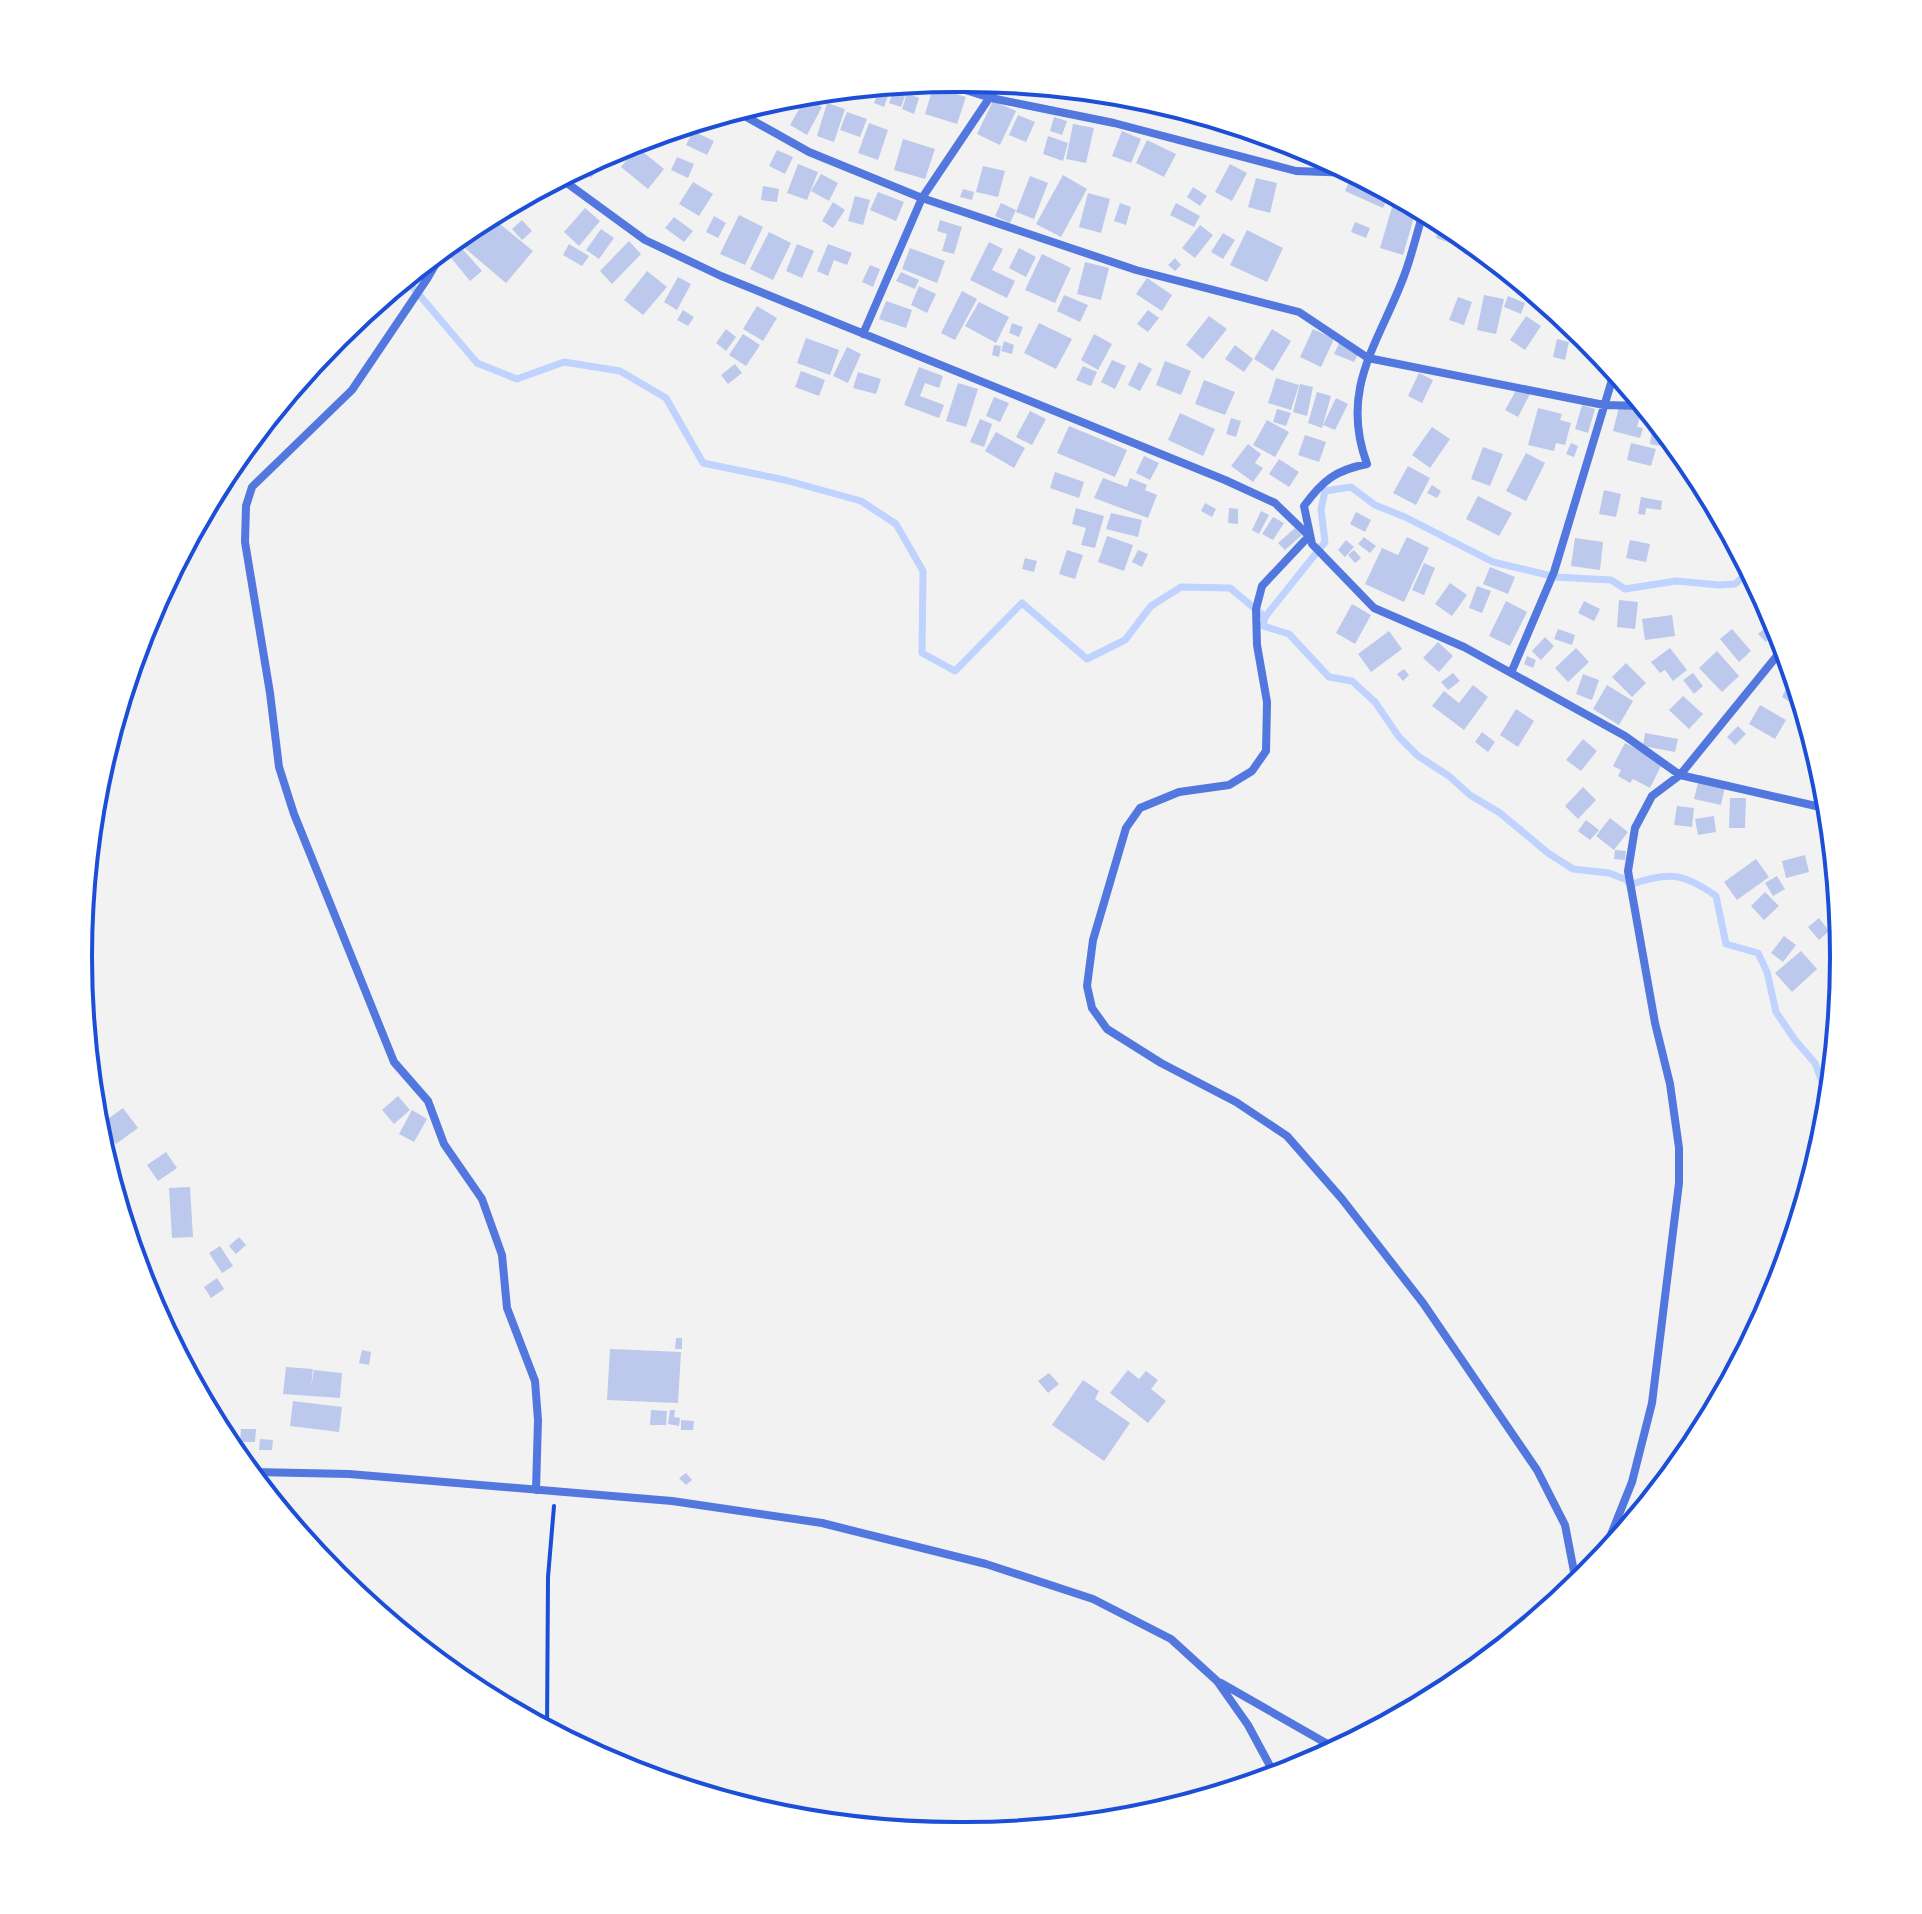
<svg xmlns="http://www.w3.org/2000/svg" width="1922" height="1914" font-family="'DM Sans',sans-serif">
<style>
.lines{fill:none;stroke-linecap:round;stroke-linejoin:round}
.stream{stroke:#bfd3fe;stroke-width:7}
.building{fill:#bdc9ec}
.path{stroke:#1d4ed8;stroke-width:4}
.minor{stroke:#5277de;stroke-width:8}
.rim{fill:none;stroke:#1d4ed8;stroke-width:4}
</style>
<rect width="100%" height="100%" fill="#f2f2f2"/>
<g class="lines">
<path class="stream" d="M 405,278 L 477,363 L 517,379 L 564,362 L 620,371 L 666,398 L 703,463 L 785,480 L 861,501 L 896,524 L 923,571 L 922,653 L 955,671 L 1022,603 L 1087,659 L 1125,640 L 1151,606 L 1181,587 L 1230,588 L 1265,617
M 1265,617 L 1263,626 L 1289,634 L 1329,677 L 1352,681 L 1375,702 L 1399,737 L 1418,756 L 1449,776 L 1470,795 L 1500,813 L 1548,853 L 1573,869 L 1609,873 L 1627,880 L 1630,885 C 1668,871 1684,873 1716,896 L 1726,944 L 1758,953 L 1767,972 L 1776,1012 L 1795,1040 L 1815,1063 L 1824,1087 L 1821,1113 L 1828,1118
M 1265,617 L 1325,542 L 1321,509 L 1325,491 L 1351,487 L 1375,505 L 1405,517 L 1493,562 L 1556,577 L 1611,580 L 1625,589 L 1676,581 L 1719,585 L 1735,584 L 1750,570"/>
</g>
<path class="building" d="M 904,83 L 909,85 L 901,107 L 889,103 L 896,84 Z
M 933,87 L 966,97 L 957,124 L 925,114 Z
M 1087,90 L 1120,93 L 1117,104 L 1085,98 Z
M 878,93 L 888,96 L 884,107 L 874,103 Z
M 907,93 L 919,98 L 914,114 L 902,109 Z
M 784,95 L 777,113 L 762,107 L 764,101 Z
M 806,97 L 822,107 L 807,135 L 790,125 Z
M 993,101 L 1016,111 L 1000,145 L 977,134 Z
M 827,103 L 845,109 L 834,142 L 817,136 Z
M 1182,109 L 1211,118 L 1210,123 L 1181,114 Z
M 847,112 L 867,119 L 860,137 L 840,130 Z
M 1018,115 L 1035,122 L 1026,142 L 1009,135 Z
M 1054,117 L 1067,121 L 1062,135 L 1050,131 Z
M 869,123 L 888,130 L 878,160 L 858,153 Z
M 1073,124 L 1094,128 L 1086,163 L 1066,159 Z
M 693,131 L 714,141 L 707,155 L 686,145 Z
M 1122,131 L 1141,139 L 1131,163 L 1112,156 Z
M 1261,133 L 1279,138 L 1272,148 L 1258,138 Z
M 1048,136 L 1068,143 L 1063,161 L 1043,154 Z
M 903,139 L 935,149 L 925,179 L 894,170 Z
M 1147,140 L 1176,154 L 1164,177 L 1136,163 Z
M 620,145 L 591,178 L 579,167 L 617,147 Z
M 637,147 L 664,169 L 648,189 L 621,167 Z
M 777,150 L 793,157 L 785,174 L 769,166 Z
M 677,157 L 694,164 L 688,178 L 671,170 Z
M 798,164 L 818,172 L 807,200 L 787,193 Z
M 1230,164 L 1247,173 L 1232,201 L 1215,192 Z
M 983,166 L 1005,171 L 998,197 L 976,192 Z
M 1353,173 L 1390,192 L 1383,208 L 1345,191 Z
M 821,174 L 838,183 L 829,201 L 811,191 Z
M 1063,175 L 1087,189 L 1061,237 L 1036,224 Z
M 1030,176 L 1048,183 L 1034,219 L 1016,212 Z
M 1256,178 L 1277,183 L 1270,213 L 1248,207 Z
M 693,182 L 713,194 L 699,216 L 679,204 Z
M 763,186 L 779,189 L 777,202 L 761,200 Z
M 1193,187 L 1207,196 L 1200,206 L 1187,197 Z
M 963,189 L 974,192 L 972,200 L 960,197 Z
M 878,192 L 904,202 L 896,221 L 870,210 Z
M 1088,193 L 1110,199 L 1101,233 L 1079,227 Z
M 529,194 L 531,196 L 517,208 L 512,203 Z
M 855,196 L 870,200 L 863,225 L 848,221 Z
M 1395,197 L 1417,207 L 1403,255 L 1380,248 Z
M 833,202 L 845,210 L 833,228 L 822,221 Z
M 1001,203 L 1016,210 L 1010,223 L 995,216 Z
M 1120,203 L 1131,207 L 1126,225 L 1114,221 Z
M 1176,203 L 1200,216 L 1194,227 L 1170,215 Z
M 585,208 L 600,221 L 579,246 L 564,232 Z
M 489,215 L 533,251 L 506,283 L 460,244 L 481,220 Z
M 739,215 L 763,227 L 745,265 L 720,254 Z
M 714,216 L 726,223 L 718,238 L 706,232 Z
M 674,217 L 693,231 L 684,242 L 665,228 Z
M 522,220 L 532,231 L 522,240 L 512,229 Z
M 940,220 L 962,227 L 954,254 L 942,251 L 947,234 L 937,231 Z
M 1443,220 L 1468,238 L 1464,248 L 1436,238 Z
M 1355,222 L 1370,228 L 1366,238 L 1351,232 Z
M 1200,225 L 1213,235 L 1195,258 L 1182,248 Z
M 601,229 L 614,238 L 599,259 L 586,250 Z
M 1247,230 L 1283,248 L 1267,282 L 1230,265 Z
M 769,232 L 791,243 L 773,280 L 750,269 Z
M 1223,233 L 1235,240 L 1223,259 L 1211,252 Z
M 1470,240 L 1486,253 L 1482,262 L 1463,253 Z
M 629,241 L 641,254 L 612,284 L 600,271 Z
M 989,242 L 1003,249 L 992,270 L 1015,281 L 1007,298 L 970,280 Z
M 569,244 L 589,256 L 582,266 L 563,255 Z
M 797,244 L 814,251 L 802,278 L 786,271 Z
M 828,244 L 852,253 L 847,265 L 834,260 L 828,276 L 817,271 Z
M 459,245 L 482,271 L 470,281 L 448,254 Z
M 910,248 L 945,261 L 937,283 L 902,269 Z
M 1019,248 L 1036,257 L 1026,277 L 1009,268 Z
M 1042,254 L 1071,268 L 1055,303 L 1025,290 Z
M 1175,258 L 1181,265 L 1175,271 L 1168,265 Z
M 1085,262 L 1109,268 L 1101,300 L 1077,294 Z
M 870,265 L 880,269 L 873,287 L 862,282 Z
M 647,271 L 667,287 L 643,315 L 624,300 Z
M 901,272 L 919,280 L 915,289 L 896,281 Z
M 678,277 L 691,284 L 677,310 L 664,302 Z
M 1147,278 L 1172,295 L 1162,311 L 1136,294 Z
M 919,286 L 936,294 L 927,313 L 911,305 Z
M 962,291 L 977,299 L 955,340 L 941,333 Z
M 1064,295 L 1088,305 L 1080,322 L 1057,311 Z
M 1484,295 L 1504,299 L 1496,334 L 1477,330 Z
M 1508,296 L 1525,303 L 1521,314 L 1504,307 Z
M 1458,297 L 1472,302 L 1464,325 L 1449,320 Z
M 886,301 L 912,310 L 906,328 L 879,319 Z
M 979,302 L 1009,317 L 996,343 L 965,326 Z
M 757,306 L 777,318 L 763,341 L 743,329 Z
M 683,310 L 694,317 L 688,326 L 677,320 Z
M 1148,310 L 1159,318 L 1148,332 L 1137,324 Z
M 1209,316 L 1227,329 L 1203,359 L 1186,345 Z
M 1526,316 L 1541,326 L 1525,350 L 1510,340 Z
M 1565,318 L 1580,330 L 1579,337 L 1562,334 Z
M 1012,323 L 1023,327 L 1019,337 L 1009,333 Z
M 1039,323 L 1072,339 L 1056,369 L 1024,353 Z
M 726,329 L 736,337 L 726,351 L 716,343 Z
M 1272,329 L 1291,341 L 1273,371 L 1254,359 Z
M 1313,329 L 1334,339 L 1321,367 L 1300,357 Z
M 743,334 L 760,345 L 746,366 L 729,355 Z
M 1094,334 L 1112,344 L 1098,370 L 1081,360 Z
M 806,338 L 839,350 L 830,375 L 797,363 Z
M 1557,339 L 1569,342 L 1565,360 L 1553,357 Z
M 1004,341 L 1014,345 L 1012,354 L 1001,351 Z
M 1340,341 L 1360,350 L 1354,362 L 1334,354 Z
M 994,345 L 1001,346 L 999,357 L 992,355 Z
M 1235,345 L 1253,359 L 1244,372 L 1225,359 Z
M 847,347 L 861,354 L 848,383 L 833,376 Z
M 1598,349 L 1610,364 L 1609,368 L 1594,365 Z
M 1112,360 L 1126,366 L 1115,389 L 1101,382 Z
M 1165,361 L 1191,371 L 1181,395 L 1156,385 Z
M 1139,362 L 1152,369 L 1140,391 L 1128,385 Z
M 735,364 L 742,373 L 728,384 L 721,375 Z
M 1083,366 L 1097,372 L 1091,386 L 1076,380 Z
M 919,367 L 943,376 L 939,388 L 925,383 L 920,396 L 944,405 L 939,418 L 904,405 Z
M 801,371 L 825,380 L 819,396 L 795,387 Z
M 858,372 L 881,379 L 876,394 L 853,388 Z
M 1419,373 L 1433,380 L 1422,403 L 1408,396 Z
M 1276,378 L 1299,385 L 1291,410 L 1268,403 Z
M 1204,380 L 1235,392 L 1225,415 L 1195,404 Z
M 958,383 L 978,389 L 966,427 L 946,421 Z
M 1300,384 L 1313,387 L 1307,416 L 1293,412 Z
M 1518,387 L 1530,394 L 1518,417 L 1505,410 Z
M 1317,392 L 1331,396 L 1322,428 L 1308,423 Z
M 994,397 L 1009,403 L 1000,422 L 986,416 Z
M 1336,398 L 1348,404 L 1335,430 L 1323,425 Z
M 1620,403 L 1642,409 L 1637,427 L 1643,428 L 1640,438 L 1613,431 Z
M 1582,405 L 1595,409 L 1588,433 L 1575,429 Z
M 1538,408 L 1562,414 L 1560,420 L 1571,423 L 1565,445 L 1556,443 L 1554,451 L 1528,445 Z
M 1277,409 L 1291,413 L 1286,426 L 1273,422 Z
M 1030,411 L 1046,419 L 1032,445 L 1016,437 Z
M 1180,413 L 1215,429 L 1203,456 L 1168,440 Z
M 1231,418 L 1241,421 L 1236,437 L 1226,434 Z
M 1654,418 L 1673,441 L 1672,448 L 1650,444 Z
M 980,419 L 992,424 L 984,447 L 970,442 Z
M 1267,420 L 1289,432 L 1275,457 L 1253,445 Z
M 1069,426 L 1127,450 L 1115,477 L 1057,453 Z
M 1432,427 L 1450,439 L 1430,468 L 1412,455 Z
M 996,432 L 1025,448 L 1014,468 L 985,451 Z
M 1305,435 L 1326,442 L 1319,462 L 1298,455 Z
M 1571,443 L 1578,446 L 1574,457 L 1566,454 Z
M 1631,443 L 1656,449 L 1651,466 L 1627,460 Z
M 1248,444 L 1261,454 L 1255,463 L 1263,468 L 1253,482 L 1231,466 Z
M 1483,447 L 1503,454 L 1490,486 L 1471,479 Z
M 1526,453 L 1545,463 L 1526,501 L 1506,491 Z
M 1144,456 L 1159,463 L 1150,480 L 1136,473 Z
M 1279,459 L 1299,472 L 1289,487 L 1269,474 Z
M 1408,466 L 1430,478 L 1416,505 L 1393,493 Z
M 1055,472 L 1084,482 L 1079,498 L 1050,488 Z
M 1103,478 L 1127,487 L 1130,478 L 1147,485 L 1145,490 L 1157,495 L 1148,518 L 1094,498 Z
M 1432,485 L 1441,491 L 1437,498 L 1427,493 Z
M 1604,490 L 1621,494 L 1616,517 L 1599,514 Z
M 1478,496 L 1512,513 L 1499,536 L 1466,519 Z
M 1641,497 L 1662,501 L 1661,510 L 1646,508 L 1645,515 L 1638,514 Z
M 1205,503 L 1216,509 L 1212,517 L 1201,511 Z
M 1076,508 L 1104,516 L 1095,548 L 1081,545 L 1086,528 L 1072,524 Z
M 1229,508 L 1238,509 L 1238,524 L 1228,523 Z
M 1261,511 L 1269,515 L 1259,534 L 1252,530 Z
M 1356,512 L 1371,520 L 1365,532 L 1350,524 Z
M 1111,513 L 1142,520 L 1138,537 L 1106,529 Z
M 1273,517 L 1284,523 L 1273,540 L 1262,534 Z
M 1295,528 L 1302,535 L 1285,550 L 1278,543 Z
M 1107,536 L 1133,545 L 1124,571 L 1098,562 Z
M 1364,537 L 1376,546 L 1370,553 L 1358,544 Z
M 1407,537 L 1429,548 L 1404,602 L 1365,584 L 1382,548 L 1398,555 Z
M 1575,538 L 1603,542 L 1600,570 L 1571,566 Z
M 1346,540 L 1354,547 L 1345,557 L 1338,550 Z
M 1630,540 L 1650,544 L 1646,562 L 1626,558 Z
M 1067,550 L 1083,555 L 1075,579 L 1059,574 Z
M 1138,550 L 1148,554 L 1142,567 L 1132,562 Z
M 1354,550 L 1361,558 L 1355,563 L 1348,555 Z
M 1025,558 L 1037,561 L 1034,572 L 1022,569 Z
M 1424,563 L 1435,568 L 1424,595 L 1412,590 Z
M 1490,567 L 1515,577 L 1508,594 L 1483,584 Z
M 1450,583 L 1467,595 L 1452,616 L 1435,604 Z
M 1477,586 L 1491,591 L 1482,613 L 1469,608 Z
M 1619,600 L 1638,602 L 1635,629 L 1617,627 Z
M 1506,601 L 1527,612 L 1510,646 L 1489,636 Z
M 1584,601 L 1600,609 L 1594,621 L 1578,613 Z
M 1352,604 L 1371,615 L 1355,644 L 1336,633 Z
M 1672,615 L 1675,636 L 1645,640 L 1642,619 Z
M 1774,620 L 1780,629 L 1766,642 L 1758,634 Z
M 1558,629 L 1575,635 L 1572,645 L 1554,639 Z
M 1732,629 L 1751,651 L 1739,662 L 1720,639 Z
M 1389,631 L 1402,649 L 1371,672 L 1358,654 Z
M 1545,637 L 1554,646 L 1541,660 L 1532,651 Z
M 1438,642 L 1453,656 L 1439,672 L 1423,658 Z
M 1576,648 L 1589,662 L 1568,682 L 1555,668 Z
M 1670,648 L 1687,670 L 1673,681 L 1665,670 L 1660,673 L 1651,662 Z
M 1717,651 L 1739,676 L 1722,692 L 1699,668 Z
M 1527,656 L 1536,660 L 1533,668 L 1524,664 Z
M 1626,663 L 1646,683 L 1632,697 L 1612,677 Z
M 1404,669 L 1409,675 L 1403,681 L 1397,674 Z
M 1453,673 L 1460,681 L 1448,690 L 1441,682 Z
M 1693,673 L 1703,686 L 1694,694 L 1683,680 Z
M 1583,674 L 1599,680 L 1592,700 L 1576,694 Z
M 1473,685 L 1488,697 L 1464,730 L 1432,706 L 1444,691 L 1459,703 Z
M 1607,685 L 1633,701 L 1619,725 L 1593,709 Z
M 1787,687 L 1800,695 L 1802,703 L 1800,708 L 1782,697 Z
M 1683,696 L 1703,714 L 1689,729 L 1669,710 Z
M 1760,705 L 1786,720 L 1775,739 L 1749,724 Z
M 1516,709 L 1534,721 L 1518,747 L 1500,735 Z
M 1738,726 L 1746,734 L 1735,745 L 1727,737 Z
M 1482,732 L 1495,742 L 1488,752 L 1475,742 Z
M 1645,733 L 1678,739 L 1675,752 L 1643,746 Z
M 1583,739 L 1597,751 L 1581,771 L 1566,760 Z
M 1625,743 L 1663,762 L 1650,788 L 1633,779 L 1630,783 L 1618,776 L 1621,770 L 1613,766 Z
M 1700,775 L 1726,782 L 1721,805 L 1694,799 Z
M 1583,787 L 1596,800 L 1578,819 L 1565,806 Z
M 1730,798 L 1746,798 L 1745,828 L 1729,828 Z
M 1677,806 L 1694,808 L 1692,827 L 1674,825 Z
M 1714,816 L 1716,832 L 1698,835 L 1695,819 Z
M 1610,818 L 1628,832 L 1614,850 L 1596,836 Z
M 1586,820 L 1599,830 L 1590,840 L 1578,831 Z
M 1615,850 L 1626,851 L 1625,860 L 1614,859 Z
M 1805,855 L 1809,872 L 1786,878 L 1782,861 Z
M 1756,859 L 1769,877 L 1737,900 L 1724,882 Z
M 1777,876 L 1785,889 L 1773,896 L 1765,883 Z
M 1765,892 L 1779,906 L 1764,920 L 1751,906 Z
M 1838,896 L 1840,917 L 1838,919 L 1826,908 Z
M 1819,918 L 1829,931 L 1819,940 L 1808,927 Z
M 1841,928 L 1843,950 L 1833,934 Z
M 1784,936 L 1796,945 L 1783,962 L 1771,953 Z
M 1801,951 L 1817,969 L 1792,992 L 1775,973 Z
M 398,1096 L 410,1110 L 394,1124 L 382,1110 Z
M 123,1108 L 138,1128 L 116,1144 L 101,1124 Z
M 412,1110 L 427,1119 L 414,1142 L 399,1134 Z
M 166,1152 L 177,1168 L 158,1181 L 147,1165 Z
M 190,1187 L 193,1237 L 172,1238 L 169,1188 Z
M 239,1237 L 246,1245 L 236,1254 L 229,1246 Z
M 220,1246 L 233,1266 L 222,1273 L 209,1253 Z
M 217,1278 L 224,1289 L 211,1298 L 204,1287 Z
M 676,1338 L 682,1338 L 682,1349 L 675,1349 Z
M 610,1349 L 681,1352 L 678,1403 L 607,1400 Z
M 362,1350 L 371,1352 L 369,1365 L 359,1363 Z
M 286,1367 L 313,1369 L 311,1387 L 314,1370 L 342,1373 L 340,1398 L 283,1394 Z
M 1128,1370 L 1139,1379 L 1146,1371 L 1158,1380 L 1151,1389 L 1166,1401 L 1148,1423 L 1110,1393 Z
M 1049,1373 L 1059,1384 L 1048,1393 L 1038,1381 Z
M 1083,1380 L 1099,1391 L 1095,1399 L 1130,1423 L 1104,1461 L 1052,1425 Z
M 293,1401 L 342,1407 L 339,1432 L 290,1426 Z
M 651,1410 L 667,1411 L 666,1425 L 650,1425 Z
M 670,1410 L 675,1410 L 674,1417 L 680,1418 L 679,1426 L 668,1424 Z
M 681,1420 L 694,1421 L 693,1430 L 681,1430 Z
M 241,1429 L 256,1429 L 255,1442 L 240,1442 Z
M 236,1437 L 236,1447 L 228,1447 L 222,1438 Z
M 260,1439 L 273,1440 L 272,1450 L 259,1450 Z
M 686,1473 L 692,1480 L 686,1485 L 679,1478 Z"/>
<g class="lines">
<path class="path" d="M 547,1730 L 548,1577 L 554,1506"/>
<path class="minor" d="M 933,80 L 991,98 L 1114,123 L 1296,171 L 1354,173
M 734,110 L 809,152 L 922,198 L 1136,270 L 1299,312 L 1368,358 L 1604,405 L 1644,406
M 560,178 L 645,240 L 721,276 L 1225,480 L 1275,503 L 1308,535
M 1424,210 C 1417,232 1412,255 1404,276 C 1379,343 1339,388 1367,464 C 1336,470 1323,480 1304,506 L 1312,544 L 1374,608 L 1464,647 L 1625,736 L 1680,775 L 1829,809
M 448,243 L 427,279 L 352,390 L 252,487 L 246,506 L 245,542 L 270,693 L 279,767 L 294,814 L 394,1062 L 428,1101 L 444,1144 L 482,1199 L 502,1255 L 507,1308 L 535,1381 L 538,1420 L 536,1490
M 863,334 L 922,198 L 1000,82
M 1309,536 L 1262,586 L 1256,609 L 1257,645 L 1267,702 L 1266,751 L 1252,771 L 1229,785 L 1179,792 L 1140,808 L 1126,828 L 1093,940 L 1087,986 L 1092,1008 L 1107,1029 L 1161,1063 L 1236,1102 L 1287,1136 L 1342,1199 L 1423,1303 L 1537,1470 L 1565,1525 L 1577,1587
M 1511,673 L 1554,572 L 1615,370
M 248,1472 L 349,1474 L 672,1501 L 822,1523 L 986,1564 L 1093,1599 L 1171,1639 L 1217,1681 L 1248,1725 L 1276,1777
M 1602,1557 L 1632,1482 L 1652,1403 L 1679,1183 L 1679,1148 L 1670,1084 L 1655,1023 L 1628,871 L 1635,828 L 1652,796 L 1680,775 L 1785,646
M 1577,1587 L 1606,1554
M 1221,1683 L 1338,1750"/>
</g>
<path d="M0 0H1922V1914H0ZM957 92H965A865 865 0 0 1 1830 957V957A865 865 0 0 1 965 1822H957A865 865 0 0 1 92 957V957A865 865 0 0 1 957 92Z" fill="#fff" fill-rule="evenodd"/>
<path class="rim" d="M957 92H965A865 865 0 0 1 1830 957V957A865 865 0 0 1 965 1822H957A865 865 0 0 1 92 957V957A865 865 0 0 1 957 92Z"/>
</svg>
